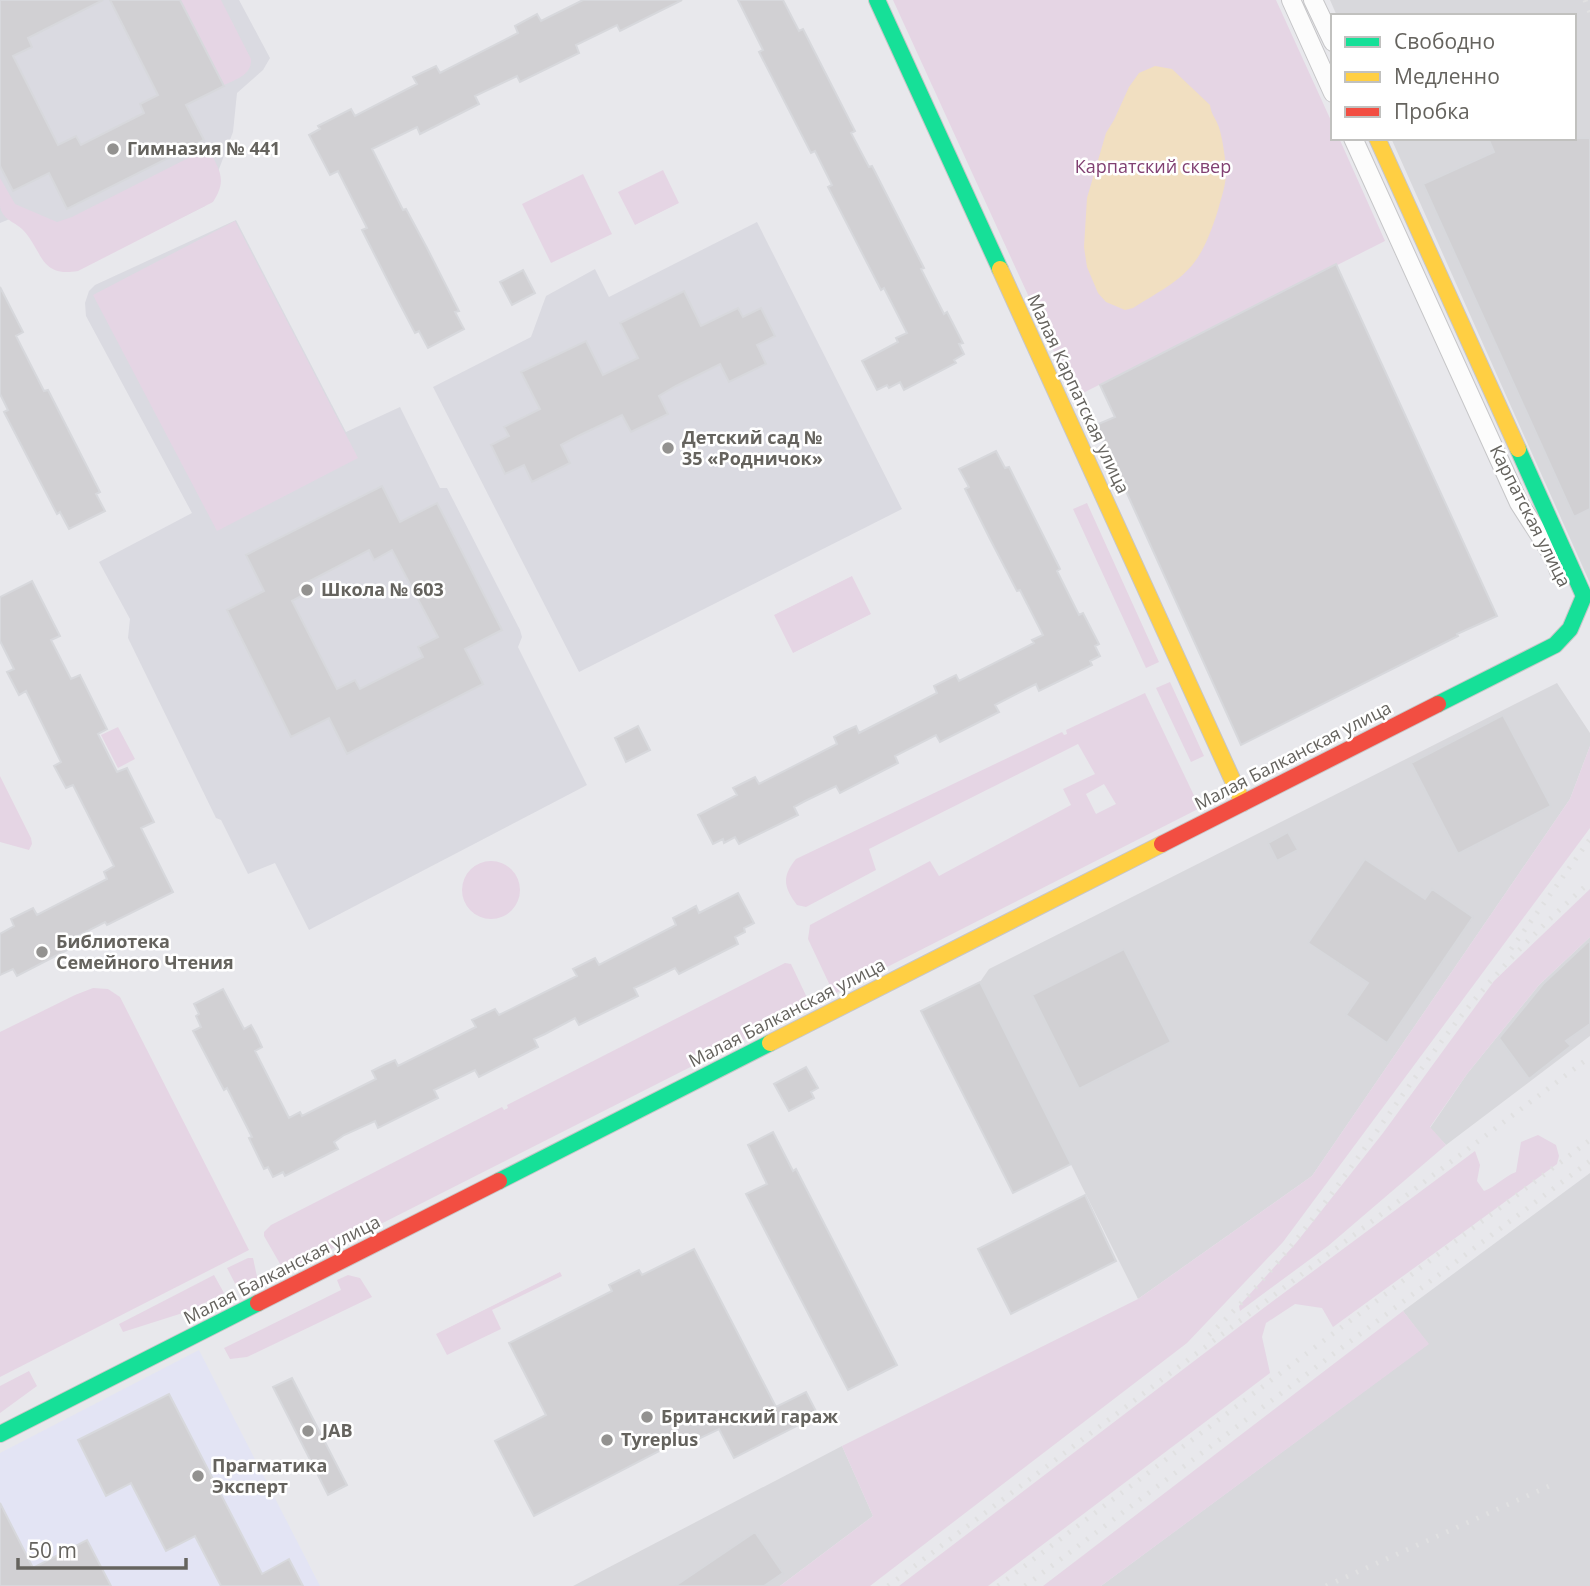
<svg xmlns="http://www.w3.org/2000/svg" width="1590" height="1586" font-family="'Open Sans',sans-serif">
<style>
.commercial{fill:#e3e4f4}
.industrial{fill:#d8d8dc}
.education{fill:#dadae1}
.green{fill:#e5d5e4;fill-rule:evenodd}
.water{fill:#f1dfc1}
.building{fill:#d1d0d3;stroke:#d7d8dc;stroke-width:2;fill-rule:evenodd}
.lines{fill:none;stroke-linecap:round;stroke-linejoin:round}
.street-casing{stroke:#c6c6c8;stroke-width:20}
.fast-casing{stroke:#c7c6c7;stroke-width:18}
.slow-casing{stroke:#c7c6c7;stroke-width:18}
.jam-casing{stroke:#c7c6c7;stroke-width:18}
.street{stroke:#fcfcfc;stroke-width:18}
.fast{stroke:#16e098;stroke-width:16}
.slow{stroke:#ffcf43;stroke-width:16}
.jam{stroke:#f24e42;stroke-width:16}
.rail{stroke:#e0e0e1;stroke-width:5;stroke-dasharray:2 9;stroke-linecap:butt}
.poi-dot{fill:#939290;stroke:#fff;stroke-width:2.5}
.labels{text-anchor:middle;stroke-width:5;stroke-linejoin:round;paint-order:stroke}
.poi-label{font-size:18px;font-weight:bold;fill:#65635e;stroke:#fff;text-anchor:start}
.park-label{font-size:18px;fill:#814072;stroke:#fff}
.street-label{font-size:18px;fill:#65635e;stroke:#fff}
</style>
<rect width="100%" height="100%" fill="#e8e8ec"/>
<path class="commercial" d="M 199,1350 L 320,1586 L 0,1586 L 0,1453 Z"/>
<path class="industrial" d="M 1330,0 L 1590,0 L 1590,583 L 1391,138 L 1574,138 L 1574,16 L 1337,16 Z
M 1557,683 L 1590,733 L 1590,746 L 1570,799 L 1312,1176 L 1138,1299 L 980,982 L 989,969 Z
M 1590,937 L 1590,1036 L 1446,1145 L 1430,1128 L 1467,1074 L 1539,985 Z
M 1590,1173 L 1590,1586 L 1101,1586 L 1428,1344 L 1403,1311 Z
M 842,1446 L 873,1516 L 780,1586 L 573,1586 Z"/>
<path class="education" d="M 0,0 L 239,0 L 270,58 L 263,70 L 237,93 L 233,132 L 205,206 L 86,265 L 12,218 L 0,223 Z
M 236,220 L 346,432 L 400,407 L 440,488 L 447,488 L 520,630 L 522,637 L 518,647 L 587,785 L 309,930 L 275,863 L 248,874 L 221,820 L 216,818 L 128,638 L 130,619 L 99,562 L 192,513 L 86,316 L 85,303 L 89,291 L 95,285 Z
M 757,222 L 902,509 L 579,672 L 433,387 L 531,337 L 546,296 L 595,269 L 609,297 Z"/>
<path class="green" d="M 180,0 L 221,0 L 251,59 C 252,75 236,79 224,85 Z
M 893,0 L 1276,0 L 1333,125 L 1333,138 L 1339,138 L 1385,241 L 1083,393 L 1090,412 L 1082,413 Z
M 208,148 C 219,170 228,179 213,202 L 78,271 C 39,278 43,250 22,229 C 13,221 2,219 0,206 C 0,197 0,187 0,178 L 15,204 L 57,222 L 72,217 Z
M 663,170 L 679,203 L 635,225 L 618,192 Z
M 583,174 L 612,234 L 551,263 L 522,204 Z
M 235,221 L 358,458 L 217,531 L 93,295 Z
M 1087,503 L 1159,662 L 1146,668 L 1073,509 Z
M 852,576 L 871,614 L 793,653 L 774,615 Z
M 1170,682 L 1204,756 L 1191,762 L 1156,688 Z
M 1145,693 L 1200,808 L 834,994 L 808,939 L 810,925 L 930,861 L 939,876 L 1071,805 L 1063,789 L 1095,774 L 1078,744 L 869,849 L 876,870 L 806,907 L 797,905 C 783,887 782,876 796,859 L 1062,732 L 1064,735 L 1067,734 L 1066,730 ZM 1104,784 L 1116,804 L 1096,814 L 1086,794 Z
M 118,727 L 135,759 L 118,768 L 101,735 Z
M 1590,746 L 1590,828 L 1283,1242 L 1187,1343 L 870,1586 L 780,1586 L 873,1516 L 842,1446 L 1138,1299 L 1312,1176 L 1570,799 Z
M 0,776 L 31,838 L 32,844 L 29,850 L 0,842 Z
M462 890a29 29 0 1 1 58 0a29 29 0 1 1-58 0Z
M 1590,889 L 1590,937 L 1539,985 L 1467,1074 L 1430,1127 L 1446,1145 L 1328,1246 L 1240,1311 L 1239,1306 L 1296,1243 L 1383,1133 L 1494,981 Z
M 785,963 L 791,964 L 811,1006 L 286,1272 L 283,1269 L 264,1236 L 264,1232 L 271,1225 L 502,1107 L 504,1110 L 508,1108 L 507,1105 Z
M 93,988 L 108,989 L 120,997 L 249,1250 L 0,1377 L 0,1032 L 75,995 Z
M 1538,1135 L 1556,1145 L 1559,1156 L 1557,1164 L 1333,1327 L 1322,1308 L 1295,1304 L 1266,1323 L 1262,1337 L 1270,1373 L 988,1586 L 899,1586 L 1265,1307 L 1475,1151 L 1480,1165 L 1477,1181 L 1484,1191 C 1497,1186 1503,1177 1516,1172 L 1521,1142 Z
M 248,1258 L 253,1258 L 259,1286 L 241,1295 L 227,1268 Z
M 560,1272 L 562,1276 L 492,1310 L 501,1329 L 447,1355 L 436,1334 Z
M 214,1275 L 224,1293 L 189,1311 L 123,1332 L 119,1324 Z
M 348,1275 L 360,1278 L 372,1297 L 247,1357 L 230,1359 L 224,1348 L 341,1290 L 337,1280 Z
M 1403,1311 L 1429,1344 L 1101,1586 L 1043,1586 Z
M 29,1371 L 37,1386 L 0,1413 L 0,1386 Z"/>
<path class="water" d="M 1155,66 L 1172,69 L 1210,105 C 1211,114 1215,117 1218,125 C 1222,134 1225,157 1226,167 C 1227,182 1222,195 1218,210 C 1199,271 1185,276 1133,308 L 1125,310 L 1106,302 L 1098,293 L 1087,267 L 1084,247 L 1087,198 L 1106,133 L 1114,120 L 1129,87 L 1139,73 Z"/>
<path class="building" d="M 0,0 L 103,0 L 28,38 L 32,47 L 13,56 L 58,145 L 76,136 L 81,145 L 144,113 L 140,104 L 158,95 L 110,0 L 180,0 L 224,86 L 186,105 L 204,140 L 67,209 L 49,173 L 13,191 L 0,166 Z
M 583,0 L 682,0 L 620,31 L 617,25 L 576,45 L 579,53 L 520,82 L 517,76 L 475,96 L 479,104 L 420,134 L 417,127 L 372,149 L 403,210 L 406,209 L 427,248 L 459,311 L 455,312 L 464,329 L 428,348 L 419,331 L 415,333 L 394,293 L 362,230 L 367,228 L 338,171 L 330,175 L 309,135 L 320,129 L 318,126 L 351,109 L 355,116 L 417,84 L 413,77 L 436,66 L 440,73 L 518,33 L 515,26 L 537,14 L 541,21 Z
M 738,0 L 783,0 L 799,31 L 803,29 L 855,131 L 851,133 L 869,167 L 872,166 L 924,268 L 921,269 L 944,314 L 947,312 L 963,343 L 959,344 L 964,354 L 954,360 L 956,363 L 904,390 L 900,382 L 889,388 L 887,385 L 877,390 L 862,361 L 898,342 L 896,338 L 907,333 L 884,288 L 881,290 L 828,187 L 832,185 L 815,151 L 811,153 L 759,52 L 763,50 Z
M 1488,138 L 1590,138 L 1590,509 L 1574,517 L 1423,184 L 1494,152 Z
M 1336,264 L 1497,616 L 1457,634 L 1458,636 L 1241,745 L 1096,425 L 1115,417 L 1100,385 Z
M 523,270 L 535,293 L 512,305 L 500,282 Z
M 0,287 L 23,332 L 16,336 L 44,391 L 48,390 L 100,492 L 96,494 L 105,511 L 69,529 L 60,512 L 57,514 L 4,412 L 8,410 L 0,394 Z
M 684,291 L 701,326 L 738,308 L 743,317 L 761,308 L 775,336 L 757,345 L 766,364 L 729,382 L 720,364 L 676,386 L 659,396 L 668,414 L 631,432 L 622,415 L 578,436 L 561,445 L 570,463 L 532,482 L 524,465 L 505,474 L 491,445 L 509,436 L 504,427 L 540,409 L 521,372 L 586,341 L 603,375 L 638,358 L 620,323 Z
M 996,451 L 1005,468 L 1009,467 L 1060,569 L 1057,571 L 1079,615 L 1083,613 L 1099,644 L 1095,646 L 1100,656 L 1090,661 L 1092,665 L 1039,691 L 1036,684 L 995,705 L 999,712 L 940,742 L 936,735 L 895,756 L 898,763 L 840,793 L 836,786 L 805,801 L 794,807 L 798,815 L 739,844 L 735,837 L 724,843 L 723,839 L 713,844 L 698,815 L 737,795 L 733,788 L 755,777 L 759,784 L 837,744 L 834,737 L 845,731 L 856,726 L 859,733 L 937,693 L 934,686 L 956,675 L 959,681 L 1034,643 L 1032,640 L 1043,635 L 1020,590 L 1017,591 L 990,539 L 965,489 L 969,487 L 959,469 Z
M 382,486 L 400,522 L 437,503 L 502,630 L 465,649 L 483,684 L 347,754 L 329,718 L 291,737 L 227,610 L 264,591 L 246,555 ZM 369,550 L 374,560 L 392,550 L 438,637 L 418,647 L 423,657 L 360,689 L 355,680 L 337,689 L 292,601 L 310,591 L 306,583 Z
M 32,581 L 60,636 L 51,640 L 71,679 L 80,675 L 107,729 L 98,734 L 117,772 L 127,768 L 154,822 L 141,828 L 173,892 L 107,925 L 105,922 L 72,939 L 75,946 L 17,976 L 13,969 L 0,975 L 0,934 L 14,926 L 11,919 L 33,908 L 37,915 L 107,879 L 104,872 L 114,866 L 73,785 L 66,788 L 54,766 L 61,762 L 26,691 L 19,695 L 7,672 L 14,669 L 0,641 L 0,597 Z
M 1503,715 L 1551,806 L 1458,854 L 1411,763 Z
M 638,726 L 650,750 L 626,762 L 615,738 Z
M 1288,832 L 1298,850 L 1277,861 L 1268,843 Z
M 1365,859 L 1425,899 L 1432,889 L 1473,917 L 1387,1043 L 1346,1015 L 1368,983 L 1308,943 Z
M 738,893 L 754,923 L 744,928 L 745,932 L 735,937 L 738,944 L 679,974 L 675,968 L 645,983 L 634,988 L 638,996 L 579,1025 L 575,1018 L 545,1034 L 534,1039 L 538,1047 L 479,1077 L 475,1070 L 434,1090 L 438,1098 L 378,1128 L 375,1121 L 344,1135 L 334,1142 L 338,1149 L 285,1176 L 283,1172 L 273,1177 L 268,1167 L 264,1169 L 249,1138 L 252,1137 L 227,1088 L 224,1090 L 193,1031 L 201,1027 L 196,1016 L 199,1014 L 194,1004 L 223,989 L 244,1029 L 251,1025 L 257,1036 L 262,1047 L 255,1051 L 289,1118 L 300,1112 L 302,1116 L 376,1079 L 372,1071 L 384,1065 L 395,1060 L 398,1066 L 476,1027 L 472,1020 L 495,1009 L 499,1015 L 577,976 L 573,969 L 595,958 L 599,965 L 676,925 L 673,918 L 685,912 L 696,906 L 699,913 Z
M 1590,940 L 1590,1024 L 1566,1041 L 1571,1046 L 1529,1079 L 1499,1038 L 1543,984 Z
M 1124,949 L 1171,1042 L 1079,1089 L 1032,995 Z
M 980,982 L 1071,1164 L 1013,1193 L 921,1011 Z
M 806,1067 L 818,1088 L 811,1092 L 814,1098 L 789,1111 L 774,1084 Z
M 773,1132 L 793,1171 L 796,1169 L 897,1365 L 848,1390 L 746,1194 L 767,1184 L 748,1145 Z
M 1085,1195 L 1116,1261 L 1011,1314 L 978,1249 Z
M 694,1249 L 776,1407 L 806,1392 L 818,1415 L 734,1458 L 719,1429 L 690,1443 L 686,1437 L 534,1516 L 495,1441 L 546,1415 L 509,1343 L 612,1291 L 609,1285 L 639,1270 L 642,1275 Z
M 292,1378 L 347,1485 L 328,1495 L 273,1387 Z
M 169,1394 L 262,1574 L 289,1559 L 303,1586 L 221,1586 L 195,1536 L 166,1551 L 131,1483 L 106,1496 L 78,1440 Z
M 0,1503 L 33,1568 L 87,1540 L 111,1586 L 0,1586 Z
M 755,1532 L 783,1573 L 764,1586 L 675,1586 Z"/>
<g class="lines">
<g class="street-casing">
<path id="street" d="M 1291,0 L 1333,93
M 1313,0 L 1333,42
M 1353,138 L 1519,503 L 1553,556 L 1559,571"/>
</g>
<g class="fast-casing">
<path id="fast" d="M 877,0 L 1000,269
M 1438,704 L 1555,645 L 1570,629 L 1584,596 L 1518,449
M 499,1181 L 770,1043
M 0,1434 L 258,1303"/>
</g>
<g class="slow-casing">
<path id="slow" d="M 1377,138 L 1518,449
M 1000,269 L 1243,803
M 770,1043 L 1162,844"/>
</g>
<g class="jam-casing">
<path id="jam" d="M 1162,844 L 1438,704
M 258,1303 L 499,1181"/>
</g>
<use href="#street" class="street"/>
<use href="#fast" class="fast"/>
<use href="#slow" class="slow"/>
<use href="#jam" class="jam"/>
<path class="rail" d="M 1585,0 L 1590,13
M 1511,949 L 1590,839
M 1209,1335 C 1302,1248 1369,1138 1444,1038 C 1486,982 1537,929 1590,882
M 888,1586 L 1590,1057
M 998,1586 L 1590,1140
M 1025,1586 L 1590,1161
M 1326,1586 L 1556,1483"/>
</g>
<g class="poi-dot">
<circle cx="113" cy="149" r="7"/>
<circle cx="668" cy="448" r="7"/>
<circle cx="307" cy="590" r="7"/>
<circle cx="42" cy="952" r="7"/>
<circle cx="647" cy="1417" r="7"/>
<circle cx="308" cy="1431" r="7"/>
<circle cx="607" cy="1440" r="7"/>
<circle cx="198" cy="1476" r="7"/>
</g>
<g class="labels">
<g class="poi-label">
<text x="127" y="155">Гимназия № 441</text>
<text x="682" y="444">Детский сад №<tspan x="682" dy="21">35 «Родничок»</tspan></text>
<text x="321" y="596">Школа № 603</text>
<text x="56" y="948">Библиотека<tspan x="56" dy="21">Семейного Чтения</tspan></text>
<text x="661" y="1423">Британский гараж</text>
<text x="322" y="1437">JAB</text>
<text x="621" y="1446">Tyreplus</text>
<text x="212" y="1472">Прагматика<tspan x="212" dy="21">Эксперт</tspan></text>
</g>
<g class="park-label">
<text x="1153" y="173">Карпатский сквер</text>
</g>
<g class="street-label">
<text transform="translate(1078 394) rotate(65)" y="6">Малая Карпатская улица</text>
<text transform="translate(1530 516) rotate(63)" y="6">Карпатская улица</text>
<text transform="translate(1293 756) rotate(-27)" y="6">Малая Балканская улица</text>
<text transform="translate(787 1013) rotate(-27)" y="6">Малая Балканская улица</text>
<text transform="translate(282 1270) rotate(-27)" y="6">Малая Балканская улица</text>
</g>
</g>
<rect x="1331" y="14" width="245" height="126" fill="#ffffff" stroke="#c1c1bf" stroke-width="2"/>
<rect x="1345" y="37" width="35" height="10" fill="#16e098" stroke="#c1c1bf" stroke-width="2"/>
<text x="1394" y="49" font-size="21" fill="#65635e">Свободно</text>
<rect x="1345" y="72" width="35" height="10" fill="#ffcf43" stroke="#c1c1bf" stroke-width="2"/>
<text x="1394" y="84" font-size="21" fill="#65635e">Медленно</text>
<rect x="1345" y="107" width="35" height="10" fill="#f24e42" stroke="#c1c1bf" stroke-width="2"/>
<text x="1394" y="119" font-size="21" fill="#65635e">Пробка</text>
<path d="M18 1558v10h168v-10" fill="none" stroke="#65635e" stroke-width="3.5"/>
<text x="28" y="1558" font-size="21" fill="#65635e" stroke="#ffffff" stroke-width="5" paint-order="stroke">50 m</text>
</svg>
